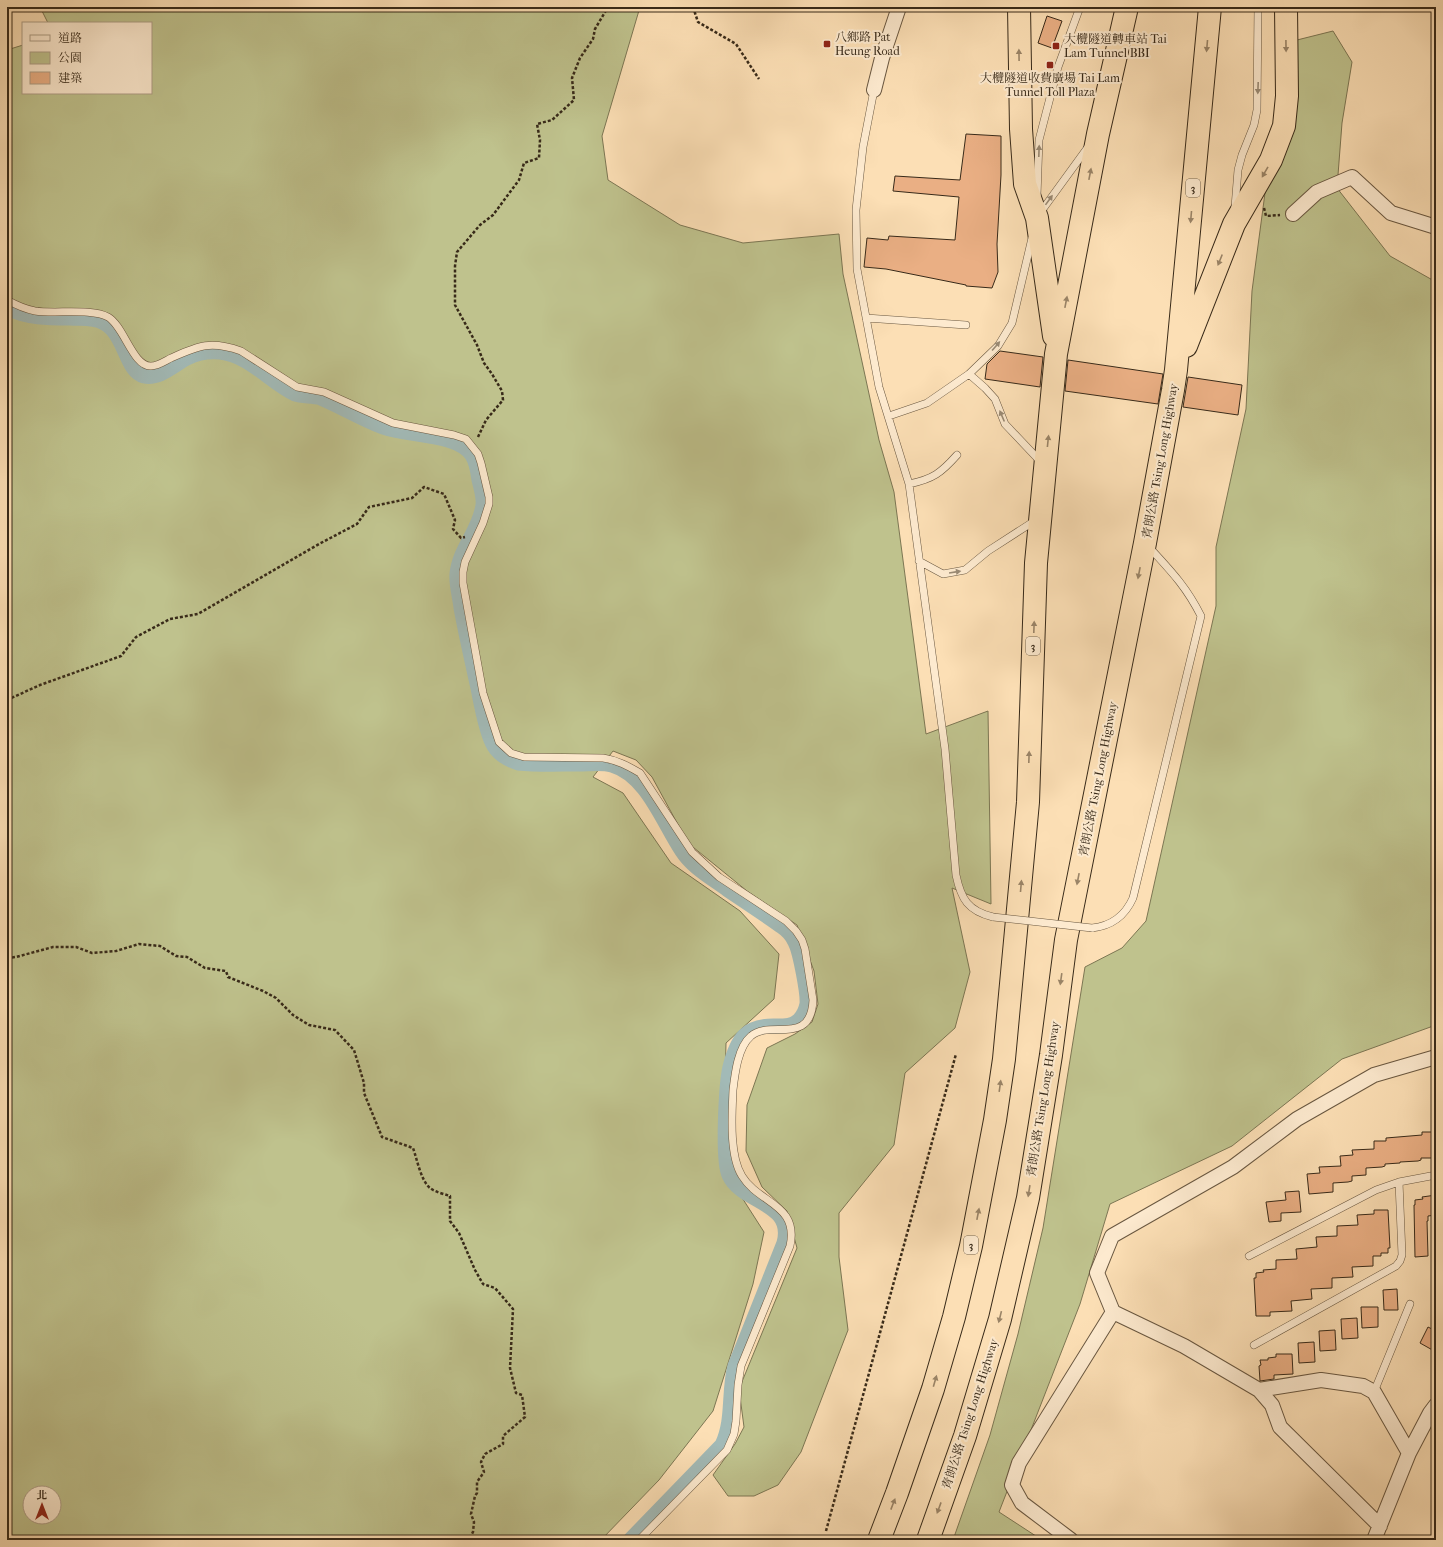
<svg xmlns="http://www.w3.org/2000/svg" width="1443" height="1547" font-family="'IM FELL French Canon','Noto Serif TC',serif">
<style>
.green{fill:#bfc28d;stroke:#7c7653;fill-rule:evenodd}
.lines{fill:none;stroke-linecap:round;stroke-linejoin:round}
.canal{stroke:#a2bab7;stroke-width:15}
.building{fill:#eaaf84;stroke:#382a19}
.service-casing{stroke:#695740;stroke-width:8}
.minor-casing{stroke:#695740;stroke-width:16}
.motorway-casing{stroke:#382a19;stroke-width:24}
.path{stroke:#382a19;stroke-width:2.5;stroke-dasharray:3 2;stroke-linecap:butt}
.service{stroke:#fdeacf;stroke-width:7}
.minor{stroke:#fdeacf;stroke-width:14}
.motorway{stroke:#fcdfb5;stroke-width:22}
.service-bridge-casing{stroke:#695740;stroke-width:8;stroke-linecap:butt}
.service-bridge{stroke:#fdeacf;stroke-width:7}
.oneway{fill:#9a8467}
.oneway2{fill:#9a8a74}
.poi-dot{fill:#8f2418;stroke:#fdeacf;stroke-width:1.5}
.labels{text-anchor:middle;stroke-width:4;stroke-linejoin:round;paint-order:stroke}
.shield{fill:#fdeacf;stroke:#736450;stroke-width:1}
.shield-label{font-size:11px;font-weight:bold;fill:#382a19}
.poi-label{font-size:12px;fill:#382a19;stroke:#fdeacf;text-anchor:start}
.street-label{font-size:12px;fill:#382a19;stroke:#fdeacf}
</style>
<rect width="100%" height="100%" fill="#fcdfb5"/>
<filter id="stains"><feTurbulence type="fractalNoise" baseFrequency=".005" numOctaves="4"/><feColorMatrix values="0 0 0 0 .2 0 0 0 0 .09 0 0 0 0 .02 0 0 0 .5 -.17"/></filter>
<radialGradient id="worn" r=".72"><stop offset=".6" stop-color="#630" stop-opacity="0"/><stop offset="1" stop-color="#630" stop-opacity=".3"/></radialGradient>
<path class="green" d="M 40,7 L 640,7 L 602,136 L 608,180 L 680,225 L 743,243 L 839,234 L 843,274 L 879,440 L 894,492 L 926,734 L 988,711 L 991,904 L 952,888 L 970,972 L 955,1028 L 905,1073 L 894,1145 L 839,1213 L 839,1257 L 848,1330 L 801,1452 L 778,1485 L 754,1496 L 728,1496 L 713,1475 L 735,1444 L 744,1427 L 739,1389 L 797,1248 L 787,1211 L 762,1187 L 746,1151 L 747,1105 L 767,1048 L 795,1034 L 812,1022 L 818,1004 L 814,971 L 797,925 L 747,891 L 688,843 L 652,777 L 636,760 L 613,751 L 593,777 L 623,793 L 671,863 L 740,911 L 779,954 L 774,999 L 726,1043 L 723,1168 L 764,1232 L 753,1284 L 713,1411 L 659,1480 L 601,1540 L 7,1540 L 7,50 L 23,45 L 23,93 L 151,93 L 151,23 L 48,23 ZM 30,1493 L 54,1493 L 54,1517 L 30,1517 Z
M 1333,31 L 1352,62 L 1342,123 L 1337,188 L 1390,256 L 1436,282 L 1436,1025 L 1342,1059 L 1232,1146 L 1110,1204 L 1080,1304 L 999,1512 L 1042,1540 L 953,1540 L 990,1435 L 1018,1334 L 1043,1228 L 1085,967 L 1122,948 L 1146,921 L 1216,606 L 1216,547 L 1246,409 L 1252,291 L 1265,193 L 1295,120 L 1297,40 Z"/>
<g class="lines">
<path class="canal" d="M 7,308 C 27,318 48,318 70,318 C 81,319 94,317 104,323 C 126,335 125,371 144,376 C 160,379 174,365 187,358 C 197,353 209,351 220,352 C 249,355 270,382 295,394 C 303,397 312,395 321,398 C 342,407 362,419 383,427 C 408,436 457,433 472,455 C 477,463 478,472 479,480 C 481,488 484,497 483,505 C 480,530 459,549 457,574 C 456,585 460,597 461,608 C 466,635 472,661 478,688 C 481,703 486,733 494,746 C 499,754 509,760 518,763 C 538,765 559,764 579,764 C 590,764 602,762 612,765 C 647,775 663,823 682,851 C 693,868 712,878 728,890 C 746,902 764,914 781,926 C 787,930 792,935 795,942 C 800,951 808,994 807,1004 C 806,1009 803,1016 799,1020 C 793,1026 785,1026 776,1026 C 746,1025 737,1039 730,1067 C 726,1085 722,1160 729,1175 C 742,1204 795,1202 784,1243 L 735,1366 C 728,1392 734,1420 722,1445 L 630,1540"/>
</g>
<path class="building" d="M 1047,16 L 1062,21 L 1052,48 L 1038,43 Z
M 966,134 L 1001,136 L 1001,175 L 997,244 L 998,272 L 992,288 L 966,286 L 966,285 L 886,269 L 864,267 L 867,238 L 888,240 L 889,236 L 955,240 L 959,197 L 893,191 L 895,176 L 960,180 Z
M 1000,351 L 1043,357 L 1040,387 L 985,379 L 987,364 Z
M 1068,360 L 1163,374 L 1158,404 L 1065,391 Z
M 1188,377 L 1242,385 L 1238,415 L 1183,407 Z
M 1422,1132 L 1434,1132 L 1436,1158 L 1421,1158 L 1421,1160 L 1418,1161 L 1400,1162 L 1400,1163 L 1385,1164 L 1385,1166 L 1382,1167 L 1366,1168 L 1366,1175 L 1352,1176 L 1352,1181 L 1348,1182 L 1333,1183 L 1333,1192 L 1309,1194 L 1307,1174 L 1320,1173 L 1319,1167 L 1341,1166 L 1340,1156 L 1353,1155 L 1352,1150 L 1374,1149 L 1374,1141 L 1386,1141 L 1386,1138 L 1422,1135 Z
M 1299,1191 L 1301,1212 L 1281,1213 L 1281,1221 L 1269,1222 L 1266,1202 L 1286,1200 L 1285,1192 Z
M 1436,1195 L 1436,1215 L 1428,1216 L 1428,1221 L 1427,1221 L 1428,1256 L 1415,1257 L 1414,1205 L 1415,1205 L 1415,1200 L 1423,1199 L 1422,1197 Z
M 1374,1210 L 1388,1210 L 1390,1248 L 1388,1248 L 1388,1253 L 1381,1253 L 1381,1256 L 1373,1256 L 1373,1266 L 1352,1267 L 1353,1277 L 1332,1278 L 1332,1288 L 1311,1289 L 1312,1299 L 1291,1301 L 1292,1311 L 1270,1312 L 1270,1316 L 1256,1316 L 1254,1278 L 1256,1278 L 1256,1273 L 1264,1272 L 1263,1270 L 1276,1269 L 1276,1260 L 1297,1259 L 1296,1249 L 1317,1247 L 1316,1237 L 1337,1236 L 1337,1226 L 1358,1225 L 1357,1215 L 1374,1214 Z
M 1397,1289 L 1398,1310 L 1384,1310 L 1383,1290 Z
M 1361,1307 L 1378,1307 L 1378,1327 L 1362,1328 Z
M 1357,1318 L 1358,1338 L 1342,1339 L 1341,1319 Z
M 1428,1327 L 1436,1331 L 1436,1352 L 1420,1343 Z
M 1335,1330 L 1336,1350 L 1320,1351 L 1319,1331 Z
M 1314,1342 L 1315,1362 L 1299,1363 L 1298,1343 Z
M 1276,1354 L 1292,1354 L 1293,1374 L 1274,1375 L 1274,1379 L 1260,1381 L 1259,1366 L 1261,1365 L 1260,1360 L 1268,1360 L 1268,1358 L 1276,1357 Z"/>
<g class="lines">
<g class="service-casing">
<path id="service" d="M 874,90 L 863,147 L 856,210 L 857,269 L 879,387 L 909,484 L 945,749 L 956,875 C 961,899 968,911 993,917
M 1037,196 L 1039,140 L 1058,67 L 1080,7
M 1235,207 L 1238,170 L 1242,155 L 1254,125 L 1257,110 L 1258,7
M 1040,213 L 1088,147
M 7,300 C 16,305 25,309 35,311 C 55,314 92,308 108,317 C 124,326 133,367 151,366 C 158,366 165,361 171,358 C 198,346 210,340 241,351 L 297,387 L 324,392 L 393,423 L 454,435 L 466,439 L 478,454 L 481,463 L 489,497 L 489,504 L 483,523 L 465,562 L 463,572 L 463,583 L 483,693 L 499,742 L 511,753 L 524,757 L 603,758 C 617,760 628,766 640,773 L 692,852 L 719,877 L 786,921 L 796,931 L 802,940 L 805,949 L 813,1000 C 811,1047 770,1019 751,1036 C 738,1047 735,1073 733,1090 C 732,1114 729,1155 742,1176 C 759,1204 799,1204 790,1246 L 741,1366 L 738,1385 L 736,1421 L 734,1434 L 727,1450 L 639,1540
M 866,318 L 966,325
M 969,374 L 985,388 L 995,399 L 1005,424 L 1041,462
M 889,416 L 927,403 L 969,374 L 998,346 L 1012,323 L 1032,238
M 909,484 C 933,479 941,473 957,455
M 919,561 L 943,574 L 965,570 L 988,551 L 1036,520
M 1092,928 C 1111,926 1125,916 1133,898 L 1201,616 C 1186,586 1170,570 1148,546
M 1249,1256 L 1376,1190 L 1399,1182 L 1436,1175
M 1254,1345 L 1396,1266 L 1400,1261 L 1402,1255 L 1399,1182
M 1374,1392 L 1410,1304"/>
</g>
<g class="minor-casing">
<path id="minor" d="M 874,90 L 882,58 L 899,7
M 1293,214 L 1317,192 L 1352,177 L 1391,213 L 1436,227
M 1259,1390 L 1272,1405 L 1280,1427 L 1380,1526
M 1409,1453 L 1374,1392 L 1363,1386 L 1321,1380 L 1259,1390 L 1184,1346 L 1113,1312 L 1097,1273 L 1112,1236 L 1233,1167 L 1297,1119 L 1374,1075 L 1436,1057
M 1071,1540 L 1022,1503 L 1012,1485 L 1019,1463 L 1113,1312
M 1374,1540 L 1409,1453 L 1430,1413 L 1436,1405"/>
</g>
<g class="motorway-casing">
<path id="motorway" d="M 1019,7 L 1021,129 L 1025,184 L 1037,218 L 1054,336
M 1186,346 L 1234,224 L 1271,160 L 1284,126 L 1287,96 L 1286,7
M 879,1540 L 897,1493 L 933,1389 L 954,1317 L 971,1246 L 995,1120 L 1004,1059 L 1028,802 L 1036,563 L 1056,354 L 1098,134 L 1127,7
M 928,1540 L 965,1436 L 1000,1319 L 1028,1198 L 1051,1055 L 1066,940 L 1145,543 L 1173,390 L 1176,370 L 1210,7"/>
</g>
<path class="path" d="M 693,7 L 698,22 L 736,44 L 759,79
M 1264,208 L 1266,216 L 1280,215
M 478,437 L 486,420 L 503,400 L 502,391 L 492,374 L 484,363 L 477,345 L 455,305 L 455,266 L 457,252 L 480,225 L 493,215 L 519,180 L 524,163 L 539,158 L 540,140 L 537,124 L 552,120 L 574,100 L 572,78 L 580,58 L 593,39 L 595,29 L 608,7
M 7,700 L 40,685 L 121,656 L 136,637 L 170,619 L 198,614 L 319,544 L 357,524 L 369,507 L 412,498 L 424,487 L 444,494 L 455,520 L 453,529 L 461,538 L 465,537
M 7,958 L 16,957 L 53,947 L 76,947 L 92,953 L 116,951 L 139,944 L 160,946 L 176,956 L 187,957 L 205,968 L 226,971 L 228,977 L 263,991 L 276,998 L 293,1015 L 309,1025 L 335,1030 L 354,1050 L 364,1083 L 364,1093 L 382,1137 L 413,1148 C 417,1159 421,1181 430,1188 C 435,1192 444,1194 450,1196 L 450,1221 L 459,1233 L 475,1270 L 483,1284 L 495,1288 L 513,1309 L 510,1368 L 516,1393 L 522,1395 L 525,1417 L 503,1436 L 503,1444 L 485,1454 L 481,1462 L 484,1472 L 477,1482 L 477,1493 L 475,1496 L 471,1514 L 474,1522 L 473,1532 L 470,1537 L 465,1540
M 826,1531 L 956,1054"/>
<use href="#service" class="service"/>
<use href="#minor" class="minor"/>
<use href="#motorway" class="motorway"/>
<g class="service-bridge-casing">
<path id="service-bridge" d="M 993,917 L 1092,928"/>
</g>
<use href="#service-bridge" class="service-bridge"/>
</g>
<defs><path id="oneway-solid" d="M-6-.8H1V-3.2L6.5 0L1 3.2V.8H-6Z"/></defs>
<g class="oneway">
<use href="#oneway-solid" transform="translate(1207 46) rotate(95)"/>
<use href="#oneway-solid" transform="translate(1286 46) rotate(89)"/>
<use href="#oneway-solid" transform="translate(1019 55) rotate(-91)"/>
<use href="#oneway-solid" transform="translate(1265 172) rotate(120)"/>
<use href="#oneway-solid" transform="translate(1090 174) rotate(-79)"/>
<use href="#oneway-solid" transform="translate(1191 217) rotate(95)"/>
<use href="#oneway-solid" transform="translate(1220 260) rotate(112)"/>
<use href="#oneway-solid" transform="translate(1066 302) rotate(-79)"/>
<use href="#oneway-solid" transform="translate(1048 441) rotate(-84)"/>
<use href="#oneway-solid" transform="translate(1139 573) rotate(101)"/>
<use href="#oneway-solid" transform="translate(1034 627) rotate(-88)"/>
<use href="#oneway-solid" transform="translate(1029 757) rotate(-88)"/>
<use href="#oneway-solid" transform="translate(1078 879) rotate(101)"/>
<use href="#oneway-solid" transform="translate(1021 886) rotate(-85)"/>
<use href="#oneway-solid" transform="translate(1061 979) rotate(98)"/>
<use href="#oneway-solid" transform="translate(1000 1086) rotate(-82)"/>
<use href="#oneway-solid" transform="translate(1029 1191) rotate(99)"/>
<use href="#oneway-solid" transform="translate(978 1214) rotate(-79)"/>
<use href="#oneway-solid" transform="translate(1000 1317) rotate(104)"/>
<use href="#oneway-solid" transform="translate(935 1381) rotate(-74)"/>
<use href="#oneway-solid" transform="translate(893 1504) rotate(-69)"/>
<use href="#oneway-solid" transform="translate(939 1508) rotate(110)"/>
</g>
<g class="oneway2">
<use href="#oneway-solid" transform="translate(1258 88) rotate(92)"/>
<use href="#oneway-solid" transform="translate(1039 151) rotate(-88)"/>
<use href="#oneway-solid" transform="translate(1049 200) rotate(-54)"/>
<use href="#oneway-solid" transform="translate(996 346) rotate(-49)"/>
<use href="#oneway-solid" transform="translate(1002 416) rotate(-113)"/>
<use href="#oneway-solid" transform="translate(955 572) rotate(-9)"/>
</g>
<g class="poi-dot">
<rect x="823" y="40" width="8" height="8" rx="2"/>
<rect x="1052" y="42" width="8" height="8" rx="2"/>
<rect x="1046" y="61" width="8" height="8" rx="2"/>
</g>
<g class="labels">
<g class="shield">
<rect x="1186" y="179" width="14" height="18" rx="3"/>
<rect x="1026" y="637" width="14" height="18" rx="3"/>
<rect x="964" y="1236" width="14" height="18" rx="3"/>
</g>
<g class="shield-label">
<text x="1193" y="192">3</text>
<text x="1033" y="650">3</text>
<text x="971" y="1249">3</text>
</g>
<g class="poi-label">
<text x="835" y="41">八鄉路 Pat<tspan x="835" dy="14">Heung Road</tspan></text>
<text x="1064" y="43">大欖隧道轉車站 Tai<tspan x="1064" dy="14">Lam Tunnel BBI</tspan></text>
<text x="1050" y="82" text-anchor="middle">大欖隧道收費廣場 Tai Lam<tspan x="1050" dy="14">Tunnel Toll Plaza</tspan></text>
</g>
<g class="street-label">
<text transform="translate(1160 461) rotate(-80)" y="4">青朗公路 Tsing Long Highway</text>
<text transform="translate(1098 779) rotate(-79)" y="4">青朗公路 Tsing Long Highway</text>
<text transform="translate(1043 1099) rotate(-81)" y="4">青朗公路 Tsing Long Highway</text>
<text transform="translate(970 1414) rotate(-72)" y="4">青朗公路 Tsing Long Highway</text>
</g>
</g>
<rect width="1443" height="1547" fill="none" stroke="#fcdfb5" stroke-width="24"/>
<rect x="8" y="8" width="1427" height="1531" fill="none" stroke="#382a19" stroke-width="2"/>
<rect x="12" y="12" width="1419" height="1523" fill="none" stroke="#382a19"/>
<rect x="22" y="22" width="130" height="72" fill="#fdeacf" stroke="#ae9d86"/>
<rect x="30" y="35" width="20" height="6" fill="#fdeacf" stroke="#ae9d86"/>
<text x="58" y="42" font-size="12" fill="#382a19">道路</text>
<rect x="30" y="52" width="20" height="12" fill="#bfc28d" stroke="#ae9d86"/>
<text x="58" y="62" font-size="12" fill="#382a19">公園</text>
<rect x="30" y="72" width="20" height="12" fill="#eaaf84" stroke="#ae9d86"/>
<text x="58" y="82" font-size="12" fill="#382a19">建築</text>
<g transform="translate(42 1505)"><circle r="19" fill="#fdeacf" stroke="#ae9d86"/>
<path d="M0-3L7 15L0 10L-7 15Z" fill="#8f2418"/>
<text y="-6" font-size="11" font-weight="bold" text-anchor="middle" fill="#382a19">北</text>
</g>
<rect width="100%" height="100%" filter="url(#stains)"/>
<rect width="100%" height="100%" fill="url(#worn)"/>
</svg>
